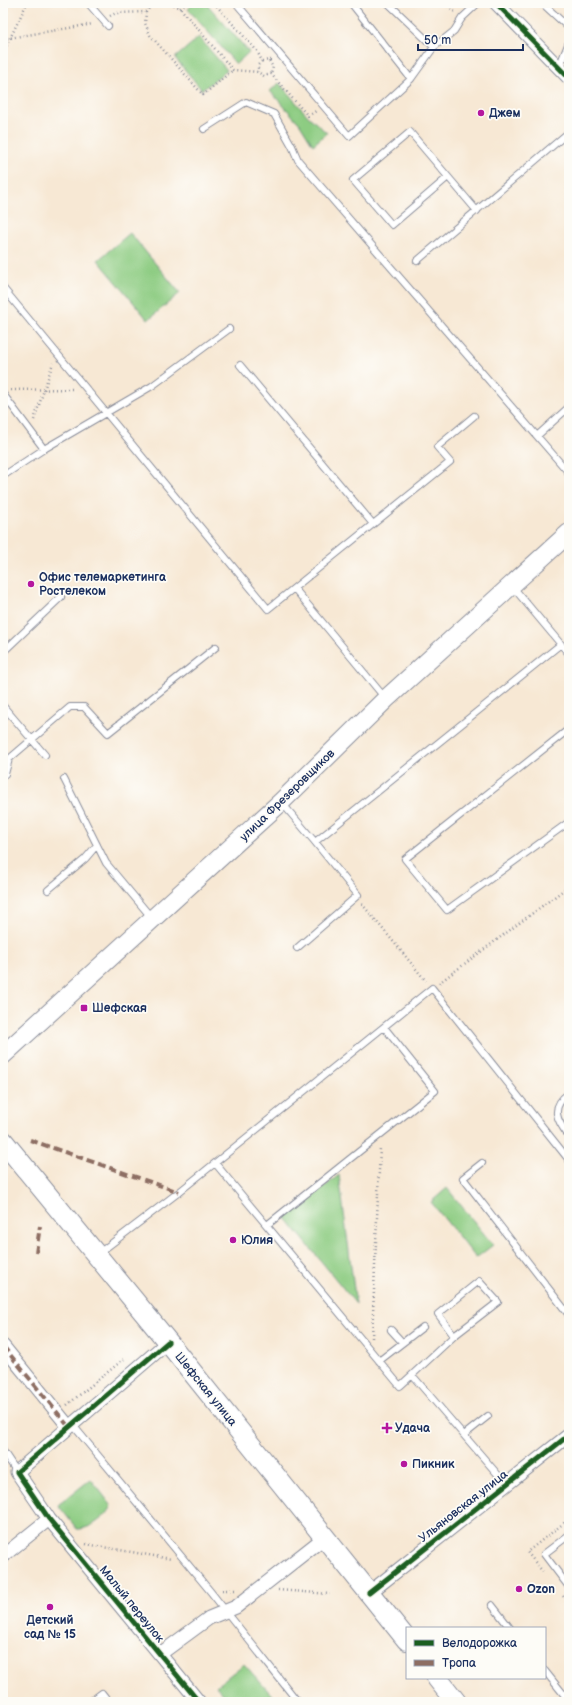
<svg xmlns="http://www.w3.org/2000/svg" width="572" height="1705" font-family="'Balsamiq Sans',sans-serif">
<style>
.green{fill:#8dcc82;stroke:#547e70}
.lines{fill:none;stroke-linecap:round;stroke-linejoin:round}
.service-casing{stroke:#898c99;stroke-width:8}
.minor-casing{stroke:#898c99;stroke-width:15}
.secondary-casing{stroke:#898c99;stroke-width:20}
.primary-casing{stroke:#898c99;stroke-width:22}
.path{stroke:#898c99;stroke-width:2.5;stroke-dasharray:1 3;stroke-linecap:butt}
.service{stroke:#fff;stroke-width:6}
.minor{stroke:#fff;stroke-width:13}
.secondary{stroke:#fff;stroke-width:18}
.primary{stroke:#fff;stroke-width:20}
.quiet{stroke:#8d6e63;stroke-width:4;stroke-dasharray:8 4;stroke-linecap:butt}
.cycleway-casing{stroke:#fdfcf7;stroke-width:8}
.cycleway{stroke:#1b5e20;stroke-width:5}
.poi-dot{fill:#b5179e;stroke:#fdfcf7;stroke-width:1.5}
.labels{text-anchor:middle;stroke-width:3.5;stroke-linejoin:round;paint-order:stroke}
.poi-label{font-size:12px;font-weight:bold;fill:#1b2f5e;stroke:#fdfcf7;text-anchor:start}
.street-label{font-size:12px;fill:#1b2f5e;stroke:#fdfcf7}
</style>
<rect width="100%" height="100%" fill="#fdfcf7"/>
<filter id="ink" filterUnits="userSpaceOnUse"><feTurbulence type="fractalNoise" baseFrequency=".025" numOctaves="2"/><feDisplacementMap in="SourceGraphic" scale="8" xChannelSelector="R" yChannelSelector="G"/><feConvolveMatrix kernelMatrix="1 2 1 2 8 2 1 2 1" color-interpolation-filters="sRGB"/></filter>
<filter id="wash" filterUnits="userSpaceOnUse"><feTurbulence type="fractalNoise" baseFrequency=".012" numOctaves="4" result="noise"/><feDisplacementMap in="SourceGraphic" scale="16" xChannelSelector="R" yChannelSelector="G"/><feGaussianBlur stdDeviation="0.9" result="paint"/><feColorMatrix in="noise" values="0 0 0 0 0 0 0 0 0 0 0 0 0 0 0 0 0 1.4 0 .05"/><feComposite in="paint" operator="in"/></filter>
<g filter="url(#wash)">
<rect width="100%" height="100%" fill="#f7e8d4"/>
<path class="green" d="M 194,3 L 206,3 L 249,52 L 236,64 L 188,9 Z
M 199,37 L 227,70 L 202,90 L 175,58 Z
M 279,83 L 308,116 L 327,133 L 313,145 L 300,124 L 270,91 Z
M 130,233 L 180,293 L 148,320 L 98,260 Z
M 339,1175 L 356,1304 L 285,1217 Z
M 447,1188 L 493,1245 L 476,1258 L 431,1202 Z
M 91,1479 L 111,1505 C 107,1517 89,1530 77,1529 L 58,1505 Z
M 244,1664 L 278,1702 L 230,1702 L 216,1686 Z"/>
</g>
<g filter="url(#ink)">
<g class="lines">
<g class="service-casing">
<path id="service" d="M 88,3 L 108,26
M 236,3 L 349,136 L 411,79 L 434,47 L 454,31 L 462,18 L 478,3
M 351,3 L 411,79
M 388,3 L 434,47
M 542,3 L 569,28
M 559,67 L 569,42
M 204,129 L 246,102 L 274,114 L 292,146 L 298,160 L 569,473
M 448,177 L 392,225 L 353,180 L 410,132 L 477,211
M 417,261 L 569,132
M 3,288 L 268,609 L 450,462 L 437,447 L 474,416
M 240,365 L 373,524
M 3,394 L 44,449
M 537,436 L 569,407
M 3,476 L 44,449 L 152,386 L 229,329
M 513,587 L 569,654
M 294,588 L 385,698
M 3,652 L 61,597
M 3,706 L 45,755
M 569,729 L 405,859 L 447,910 L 569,822
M 3,775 L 5,774 L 9,759 L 70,707 L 84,707 L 108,733 L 216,647
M 64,779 L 106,863 L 151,917
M 282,803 L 315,842 L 561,644
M 48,890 L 85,859 L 97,845
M 297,948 L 358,895 L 315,842
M 569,1093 C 550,1107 556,1120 569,1136
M 215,1163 L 400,1386 L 412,1375 L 506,1484
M 482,1163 L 463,1178 L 569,1315
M 267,1225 L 435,1091 L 384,1027
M 99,1253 L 179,1192 L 432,988 L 569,1160
M 391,1330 L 402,1342
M 379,1361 L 423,1327
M 412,1375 L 454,1336 L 498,1302 L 479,1281 L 438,1314 L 454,1336
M 72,1424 L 210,1591 L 298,1702
M 464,1435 L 488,1416
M 3,1451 L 17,1472
M 569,1535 L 544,1554 L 569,1587
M 492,1605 L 510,1628
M 545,1671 L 569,1701
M 90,1702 L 102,1693 L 109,1702"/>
</g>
<g class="minor-casing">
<path id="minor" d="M 496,3 L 569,78
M 168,1342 L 17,1472 L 49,1519 L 199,1702
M 3,1346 L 69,1427
M 3,1556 L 49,1519
M 369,1593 L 569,1435
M 160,1654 L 209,1618 L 236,1607 L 325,1537"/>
</g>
<g class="secondary-casing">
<path id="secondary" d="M 3,1055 L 281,802 L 386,699 L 569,533"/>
</g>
<g class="primary-casing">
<path id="primary" d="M 3,1141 L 168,1342 L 407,1640
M 437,1678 L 456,1702"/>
</g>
<path class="path" d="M 170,3 L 180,8 L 233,70 L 258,72 L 264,76 L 271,74 L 308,116 L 316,111
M 214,3 L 257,51 L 262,61 L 258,65 L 258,72
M 445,3 L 456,13
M 180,8 L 187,3
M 146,12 L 145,23 L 150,35 L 203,95 L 233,70
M 110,16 L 116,13 L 146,12 L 151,6 L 161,3
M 3,39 L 93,24
M 3,53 L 27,3
M 262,61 L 271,60
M 269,61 L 273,67 L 271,74
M 11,390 L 74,389
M 34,420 L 53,363
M 362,904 L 426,981
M 439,983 L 569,886
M 372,1338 L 380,1147
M 67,1405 L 124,1359
M 86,1544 L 171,1559
M 543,1572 L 527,1552 L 569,1519
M 222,1590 L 235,1590
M 278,1590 L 330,1594
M 563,1596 L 569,1603"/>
<use href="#service" class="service"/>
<use href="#minor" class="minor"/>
<use href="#secondary" class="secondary"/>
<use href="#primary" class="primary"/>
<path class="quiet" d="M 30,1140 L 179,1192
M 36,1253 L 40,1226
M 3,1346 L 69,1427"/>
<g class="cycleway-casing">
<path id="cycleway" d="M 496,3 L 569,78
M 168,1342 L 17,1472 L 49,1519 L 199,1702
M 369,1593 L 569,1435"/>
</g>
<use href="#cycleway" class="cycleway"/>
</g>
</g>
<g class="poi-dot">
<circle cx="481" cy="113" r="4"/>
<circle cx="31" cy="584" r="4"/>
<rect x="80" y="1004" width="8" height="8" rx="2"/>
<circle cx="233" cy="1240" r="4"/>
<path d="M385 1422h4v4h4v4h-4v4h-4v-4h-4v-4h4z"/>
<circle cx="404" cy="1464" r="4"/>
<circle cx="519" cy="1589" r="4"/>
<circle cx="50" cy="1607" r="4"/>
</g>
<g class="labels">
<g class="poi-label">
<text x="489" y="117">Джем</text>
<text x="39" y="581">Офис телемаркетинга<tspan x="39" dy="14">Ростелеком</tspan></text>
<text x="92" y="1012">Шефская</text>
<text x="241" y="1244">Юлия</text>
<text x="395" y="1432">Удача</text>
<text x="412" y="1468">Пикник</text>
<text x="527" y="1593">Ozon</text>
<text x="50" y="1624" text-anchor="middle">Детский<tspan x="50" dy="14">сад № 15</tspan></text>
</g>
<g class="street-label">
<text transform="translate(287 795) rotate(-44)" y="4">улица Фрезеровщиков</text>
<text transform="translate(206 1389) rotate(51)" y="4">Шефская улица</text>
<text transform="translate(463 1506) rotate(-38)" y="4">Ульяновская улица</text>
<text transform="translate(132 1604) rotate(51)" y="4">Малый переулок</text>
</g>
</g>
<rect width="572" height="1705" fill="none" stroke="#fdfcf7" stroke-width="16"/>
<rect x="406" y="1627" width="140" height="52" fill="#fdfcf7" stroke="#a3aaba"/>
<rect x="414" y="1640" width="20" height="6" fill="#1b5e20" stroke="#a3aaba"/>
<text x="442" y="1647" font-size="12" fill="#1b2f5e">Велодорожка</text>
<rect x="414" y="1660" width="20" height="6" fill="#8d6e63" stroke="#a3aaba"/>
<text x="442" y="1667" font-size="12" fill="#1b2f5e">Тропа</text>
<path d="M418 44v6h105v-6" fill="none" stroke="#1b2f5e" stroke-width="2"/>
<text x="424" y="44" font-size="12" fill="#1b2f5e" stroke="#fdfcf7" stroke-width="3" paint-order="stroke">50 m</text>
</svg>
